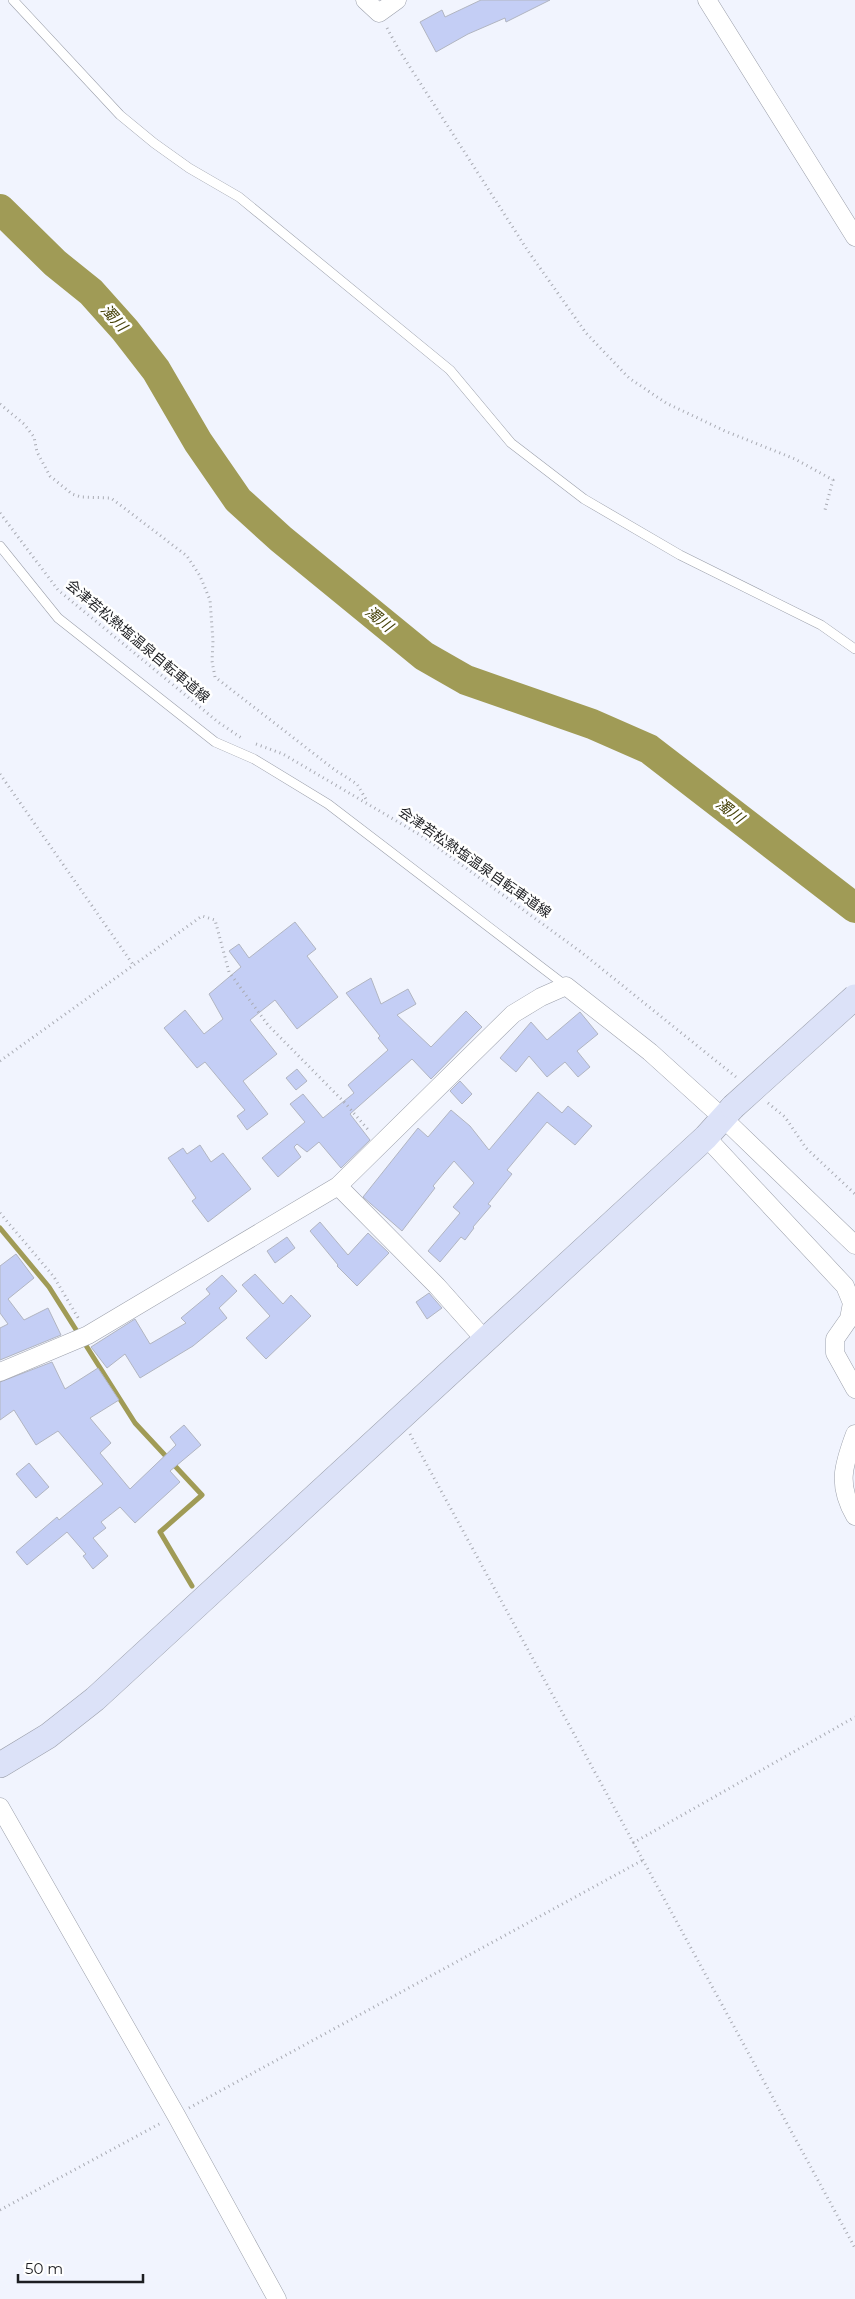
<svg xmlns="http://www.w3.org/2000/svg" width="855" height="2299" font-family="Montserrat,'Noto Sans JP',sans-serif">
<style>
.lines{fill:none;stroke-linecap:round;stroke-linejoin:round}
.stream{stroke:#a09b56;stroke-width:5}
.river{stroke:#a09b56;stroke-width:30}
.building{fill:#c4cef5;stroke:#b1b5c1}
.lane-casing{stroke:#9b9faa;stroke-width:10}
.street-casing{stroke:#9b9faa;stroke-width:19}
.secondary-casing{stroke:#9b9faa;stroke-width:26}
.path{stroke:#a9abb3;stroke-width:3;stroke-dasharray:1 4;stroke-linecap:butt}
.lane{stroke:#fff;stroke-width:9}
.street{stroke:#fff;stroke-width:18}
.secondary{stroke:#dce2f8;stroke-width:25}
.secondary-bridge-casing{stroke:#9b9faa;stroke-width:26;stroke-linecap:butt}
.secondary-bridge{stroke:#dce2f8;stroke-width:25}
.labels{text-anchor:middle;stroke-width:5;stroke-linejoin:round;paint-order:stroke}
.street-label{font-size:14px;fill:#1d1e22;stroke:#fff}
.water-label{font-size:15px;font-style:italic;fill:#48440c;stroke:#fff}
</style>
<rect width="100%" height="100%" fill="#f1f4fe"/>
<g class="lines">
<path class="stream" d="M 0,1228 L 49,1287 L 135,1423 L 202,1495 L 160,1532 L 192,1586"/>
<path class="river" d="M 0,209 L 55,263 L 91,292 L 125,330 L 156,370 L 198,442 L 238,500 L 281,539 L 424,656 L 466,680 L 592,724 L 649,749 L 855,908"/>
</g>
<path class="building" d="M 481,0 L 550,0 L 506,22 L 505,18 L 468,34 L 436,52 L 420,22 L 442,10 L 445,17 Z
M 295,922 L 316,949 L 307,956 L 338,997 L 297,1029 L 275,1000 L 250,1020 L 277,1054 L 243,1081 L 268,1114 L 247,1130 L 237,1116 L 245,1110 L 205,1062 L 197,1068 L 164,1028 L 185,1010 L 204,1034 L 223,1019 L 209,994 L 241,967 L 229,951 L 239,944 L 249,958 Z
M 371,978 L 381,1004 L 408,989 L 416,1004 L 397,1015 L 431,1047 L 466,1011 L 482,1027 L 431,1079 L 412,1059 L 350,1114 L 370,1140 L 341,1168 L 319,1142 L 307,1152 L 297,1144 L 294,1147 L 301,1157 L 278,1177 L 262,1158 L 305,1122 L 290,1104 L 303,1094 L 323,1118 L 354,1093 L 348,1085 L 388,1050 L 378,1038 L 380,1036 L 346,993 Z
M 580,1012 L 598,1034 L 577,1051 L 590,1067 L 578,1077 L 565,1062 L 547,1077 L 529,1056 L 516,1072 L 500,1058 L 531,1022 L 547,1040 Z
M 297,1069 L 307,1081 L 296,1090 L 286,1078 Z
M 460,1081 L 472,1094 L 462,1104 L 450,1091 Z
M 538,1092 L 562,1113 L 568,1106 L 592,1126 L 575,1145 L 547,1122 L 507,1170 L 512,1174 L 488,1204 L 491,1206 L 473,1227 L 474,1228 L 465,1240 L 461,1237 L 440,1262 L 428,1251 L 460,1213 L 453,1207 L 474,1183 L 454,1161 L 433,1186 L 435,1188 L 402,1231 L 363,1197 L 418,1128 L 428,1137 L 451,1110 L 470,1126 L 489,1150 Z
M 200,1145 L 211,1162 L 223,1153 L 251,1189 L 208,1222 L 192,1201 L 196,1198 L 168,1158 L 183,1148 L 187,1154 Z
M 320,1222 L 348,1255 L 368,1233 L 389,1253 L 357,1286 L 337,1266 L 338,1265 L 310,1231 Z
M 287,1237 L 295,1248 L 275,1263 L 267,1251 Z
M 16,1254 L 34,1278 L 8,1299 L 24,1320 L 48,1308 L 61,1335 L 0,1360 L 0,1328 L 8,1324 L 0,1313 L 0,1266 Z
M 255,1274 L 283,1304 L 291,1295 L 311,1316 L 266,1359 L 246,1338 L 270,1316 L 242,1285 Z
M 222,1275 L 237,1291 L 219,1308 L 227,1318 L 193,1346 L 140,1378 L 125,1354 L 107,1368 L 91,1347 L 135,1319 L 150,1344 L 186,1323 L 181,1318 L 210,1294 L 206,1289 Z
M 429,1293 L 442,1308 L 427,1319 L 416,1302 Z
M 52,1362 L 65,1389 L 98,1368 L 119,1400 L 90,1418 L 111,1443 L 100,1453 L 130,1489 L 176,1445 L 170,1437 L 184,1425 L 201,1445 L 170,1471 L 180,1482 L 135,1523 L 120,1507 L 101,1522 L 106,1528 L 93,1538 L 108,1556 L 93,1569 L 83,1556 L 86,1554 L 67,1532 L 27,1565 L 16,1552 L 57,1517 L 59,1520 L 103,1484 L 58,1431 L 36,1445 L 14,1410 L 0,1420 L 0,1382 Z
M 29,1463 L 49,1487 L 36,1498 L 16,1474 Z"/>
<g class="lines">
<g class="lane-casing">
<path id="lane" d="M 13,0 L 120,115 L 154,143 L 189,168 L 239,197 L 450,370 L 511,443 L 584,499 L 680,555 L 821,625 L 855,649
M 0,546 L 58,618 L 215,742 L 254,759 L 328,804 L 566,986"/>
</g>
<g class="street-casing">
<path id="street" d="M 365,0 L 379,13 L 397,0
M 707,0 L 855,237
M 706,1137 L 845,1286 L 852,1303 L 849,1319 L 835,1339 L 835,1353 L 855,1389
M 338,1186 L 437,1286 L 486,1341
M 0,1372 L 88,1335 L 338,1186 L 513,1014 L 541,997 L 566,986 L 650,1052 L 723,1118 L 855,1245
M 855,1434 C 843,1466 837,1485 855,1516
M 0,1807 L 176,2115 L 277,2299"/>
</g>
<g class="secondary-casing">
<path id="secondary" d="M 0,1765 L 48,1736 L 95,1699 L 706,1137 L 733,1107"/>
</g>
<path class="path" d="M 387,28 L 399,50 L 528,251 L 586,333 L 629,378 L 666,403 L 725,431 L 795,459 L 833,480 L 825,510
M 0,404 L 24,424 L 34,437 L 37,452 L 50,476 L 72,494 L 81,497 L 111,498 L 187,556 L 200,576 L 210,600 L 213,641 L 212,661 L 215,677 L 335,770 L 357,784 L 367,801
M 0,513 L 58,590 L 218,722 L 243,739
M 256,744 L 283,754 L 422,836 L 581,952 L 736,1077
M 0,774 L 134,966
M 0,1061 L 202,916 L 215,920 L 229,972 L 268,1025 L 346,1104 L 370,1132
M 768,1103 L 785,1117 L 806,1148 L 855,1194
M 0,1213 L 54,1277 L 80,1321
M 410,1434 L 855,2248
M 633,1843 L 855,1717
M 189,2108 L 643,1860
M 0,2210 L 161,2123"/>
<use href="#lane" class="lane"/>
<use href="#street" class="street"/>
<use href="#secondary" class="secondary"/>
<g class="secondary-bridge-casing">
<path id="secondary-bridge" d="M 733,1107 L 855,997"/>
</g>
<use href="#secondary-bridge" class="secondary-bridge"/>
</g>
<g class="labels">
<g class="street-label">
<text transform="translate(138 641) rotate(40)" y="5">会津若松熱塩温泉自転車道線</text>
<text transform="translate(475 862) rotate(35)" y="5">会津若松熱塩温泉自転車道線</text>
</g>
<g class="water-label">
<text transform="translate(114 318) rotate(48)" y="5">濁川</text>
<text transform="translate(379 619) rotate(39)" y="5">濁川</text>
<text transform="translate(730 811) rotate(38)" y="5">濁川</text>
</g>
</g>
<path d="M18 2274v8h125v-8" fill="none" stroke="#1d1e22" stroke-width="2.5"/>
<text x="25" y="2274" font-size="15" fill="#1d1e22" stroke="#ffffff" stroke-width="4" paint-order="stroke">50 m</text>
</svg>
